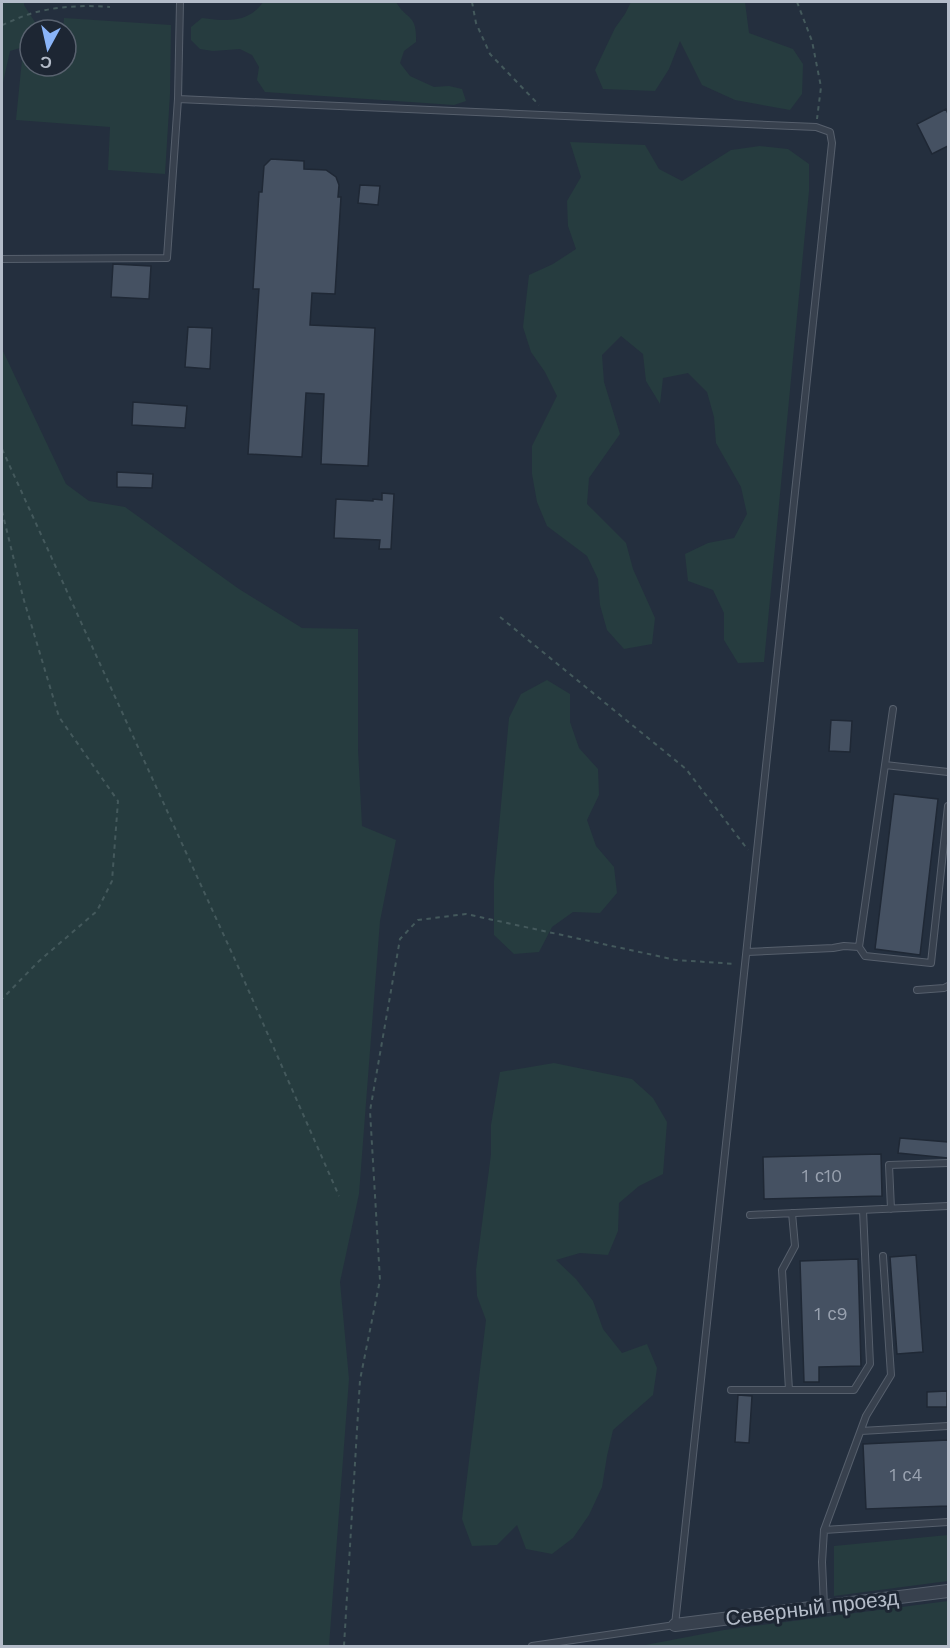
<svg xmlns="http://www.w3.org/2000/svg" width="950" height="1648" font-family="'Work Sans',sans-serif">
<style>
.green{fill:#263c3f}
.building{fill:#455162;stroke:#1f2835;stroke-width:1.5}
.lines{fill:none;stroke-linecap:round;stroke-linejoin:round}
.service-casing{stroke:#565f6c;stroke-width:8}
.minor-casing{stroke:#565f6c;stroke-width:14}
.path{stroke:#44595c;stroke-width:2;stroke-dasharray:4.5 4.5;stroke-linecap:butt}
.service{stroke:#38414e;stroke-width:6}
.minor{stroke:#38414e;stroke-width:12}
.labels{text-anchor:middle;stroke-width:6;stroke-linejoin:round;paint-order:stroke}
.number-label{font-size:18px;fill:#98a1af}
.street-label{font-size:21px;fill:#b4bcc9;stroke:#1d2633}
</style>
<rect width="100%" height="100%" fill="#242f3e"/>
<path class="green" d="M 2,2 L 24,2 L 24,5 L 40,30 L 30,30 L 30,45 L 10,51 L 2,87 Z
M 263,2 L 396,2 C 407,21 417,13 416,42 L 404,51 L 400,63 L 410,76 L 434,87 L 449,86 L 462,89 L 466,101 L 454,105 L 265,92 L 257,80 L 259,67 L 252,55 L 240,49 L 213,51 L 200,49 L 191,40 L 191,27 L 202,18 C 226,21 248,24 263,2 Z
M 631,2 L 745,2 L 749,33 L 793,49 L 803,64 L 802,94 L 790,110 L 735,100 L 702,85 L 680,41 L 669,69 L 655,91 L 603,89 L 595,70 L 615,28 L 625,14 Z
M 64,18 L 171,25 L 170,94 L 165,174 L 108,170 L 110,127 L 16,120 L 23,50 L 30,49 L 30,66 L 66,66 L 66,30 L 63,30 Z
M 570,142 L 645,145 L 659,169 L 682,181 L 731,150 L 760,146 L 788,149 L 809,164 L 809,191 L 764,662 L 738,663 L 724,640 L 724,613 L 713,590 L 688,581 L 685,554 L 708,543 L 734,538 L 747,514 L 741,487 L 716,443 L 714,417 L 707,392 L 688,373 L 663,378 L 660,404 L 646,381 L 643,354 L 621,336 L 602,355 L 604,382 L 620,434 L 589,478 L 587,504 L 626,543 L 633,569 L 655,618 L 652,644 L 624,649 L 607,630 L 600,605 L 598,579 L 587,556 L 547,526 L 537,502 L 532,474 L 532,446 L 557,396 L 545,372 L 531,352 L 523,327 L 529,275 L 553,264 L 576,249 L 568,226 L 567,201 L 581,177 Z
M 2,349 L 66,484 L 89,501 L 125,507 L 239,589 L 302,628 L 358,629 L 358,749 L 362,826 L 396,840 L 380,921 L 359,1194 L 340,1282 L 349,1379 L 329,1646 L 2,1646 Z
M 547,680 L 570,694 L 570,722 L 579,748 L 598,769 L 599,795 L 587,820 L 596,846 L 614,867 L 617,893 L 600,913 L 573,912 L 552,927 L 539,952 L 514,954 L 494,935 L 494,881 L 509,718 L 521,694 Z
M 554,1063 L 632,1079 L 653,1098 L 667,1122 L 663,1174 L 639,1186 L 619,1203 L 618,1231 L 608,1255 L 580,1253 L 556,1260 L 576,1279 L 593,1301 L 603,1329 L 622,1353 L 647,1344 L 657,1368 L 653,1395 L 613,1430 L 607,1456 L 602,1487 L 589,1515 L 573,1538 L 552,1554 L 526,1549 L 517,1525 L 497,1545 L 472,1546 L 462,1519 L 486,1320 L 477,1296 L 476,1270 L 491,1154 L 491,1125 L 500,1072 Z
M 948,1535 L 948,1581 L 834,1596 L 834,1546 Z
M 948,1601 L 948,1646 L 640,1646 L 724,1630 Z"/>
<path class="building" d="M 946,109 L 948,114 L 948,146 L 932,154 L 917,124 Z
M 271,159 L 304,161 L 304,169 L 326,170 L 336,177 L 339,185 L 338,197 L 341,197 L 335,294 L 312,293 L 310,325 L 375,328 L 368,466 L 321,464 L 324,394 L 306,393 L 302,457 L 248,454 L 259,289 L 253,289 L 259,192 L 262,192 L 264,166 Z
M 360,185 L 380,186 L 378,205 L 358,203 Z
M 113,264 L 151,266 L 149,299 L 111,297 Z
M 188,327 L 212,328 L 210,369 L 185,367 Z
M 133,402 L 187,406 L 185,428 L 132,425 Z
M 117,472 L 153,474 L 152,488 L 117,487 Z
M 382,493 L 394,494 L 391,549 L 379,549 L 380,540 L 334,538 L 336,499 L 373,501 L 373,499 L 382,500 Z
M 831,720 L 852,721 L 850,752 L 829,751 Z
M 894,794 L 938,799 L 920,955 L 875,949 Z
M 900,1138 L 948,1142 L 948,1158 L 898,1153 Z
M 881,1154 L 882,1196 L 764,1199 L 763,1157 Z
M 916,1255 L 923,1352 L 897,1354 L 890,1257 Z
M 858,1259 L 861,1366 L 819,1367 L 819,1382 L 804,1382 L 800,1261 Z
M 947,1391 L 947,1407 L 927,1407 L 927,1392 Z
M 738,1395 L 752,1396 L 749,1443 L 735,1442 Z
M 948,1440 L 948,1506 L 866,1509 L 863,1444 Z"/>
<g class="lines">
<g class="service-casing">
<path id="service" d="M 178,99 L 180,2
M 2,259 L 167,258 L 178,99 L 816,127 L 830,132 L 832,143 L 675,1625 L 532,1646
M 885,765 L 948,772
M 859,947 L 865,956 L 931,963 L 948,806
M 747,952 L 833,948 L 844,946 L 859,947 L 893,709
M 917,990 L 944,988 L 948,986
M 891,1209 L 889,1165 L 948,1163
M 750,1215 L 948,1206
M 731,1390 L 854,1390 L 870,1364 L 863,1210
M 789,1390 L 782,1270 L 795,1246 L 792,1213
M 861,1431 L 948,1426
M 824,1530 L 948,1522
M 824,1606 L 822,1562 L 824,1530 L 866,1416 L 891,1375 L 883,1256"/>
</g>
<g class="minor-casing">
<path id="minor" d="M 675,1625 L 948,1591"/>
</g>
<path class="path" d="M 472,2 L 476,23 L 490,54 L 539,105
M 797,2 L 812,41 L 821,87 L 817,119
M 2,25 C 12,21 22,16 33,13 C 58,6 85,5 110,7
M 2,449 L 236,962 L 339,1196
M 2,511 L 23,597 L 59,717 L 118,801 L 112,881 L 97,911 L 38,962 L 2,999
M 500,617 L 686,769 L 748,850
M 344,1646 L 360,1380 L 380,1280 L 370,1111 L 400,939 L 418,920 L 466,914 L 676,960 L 736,964"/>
<use href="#service" class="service"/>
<use href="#minor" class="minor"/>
</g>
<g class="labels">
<g class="number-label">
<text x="822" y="1182">1 с10</text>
<text x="831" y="1320">1 с9</text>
<text x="906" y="1481">1 с4</text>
</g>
<g class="street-label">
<text transform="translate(812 1608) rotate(-7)" y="7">Северный проезд</text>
</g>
</g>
<rect width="950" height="1648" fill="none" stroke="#b4bcc9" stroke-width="6"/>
<g transform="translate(48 48) rotate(188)"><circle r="28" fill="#1d2633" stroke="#59626f" stroke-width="1.5"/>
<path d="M0-4.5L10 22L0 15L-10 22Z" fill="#8ab4f8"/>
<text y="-9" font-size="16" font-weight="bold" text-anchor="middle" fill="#b4bcc9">С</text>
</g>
</svg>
